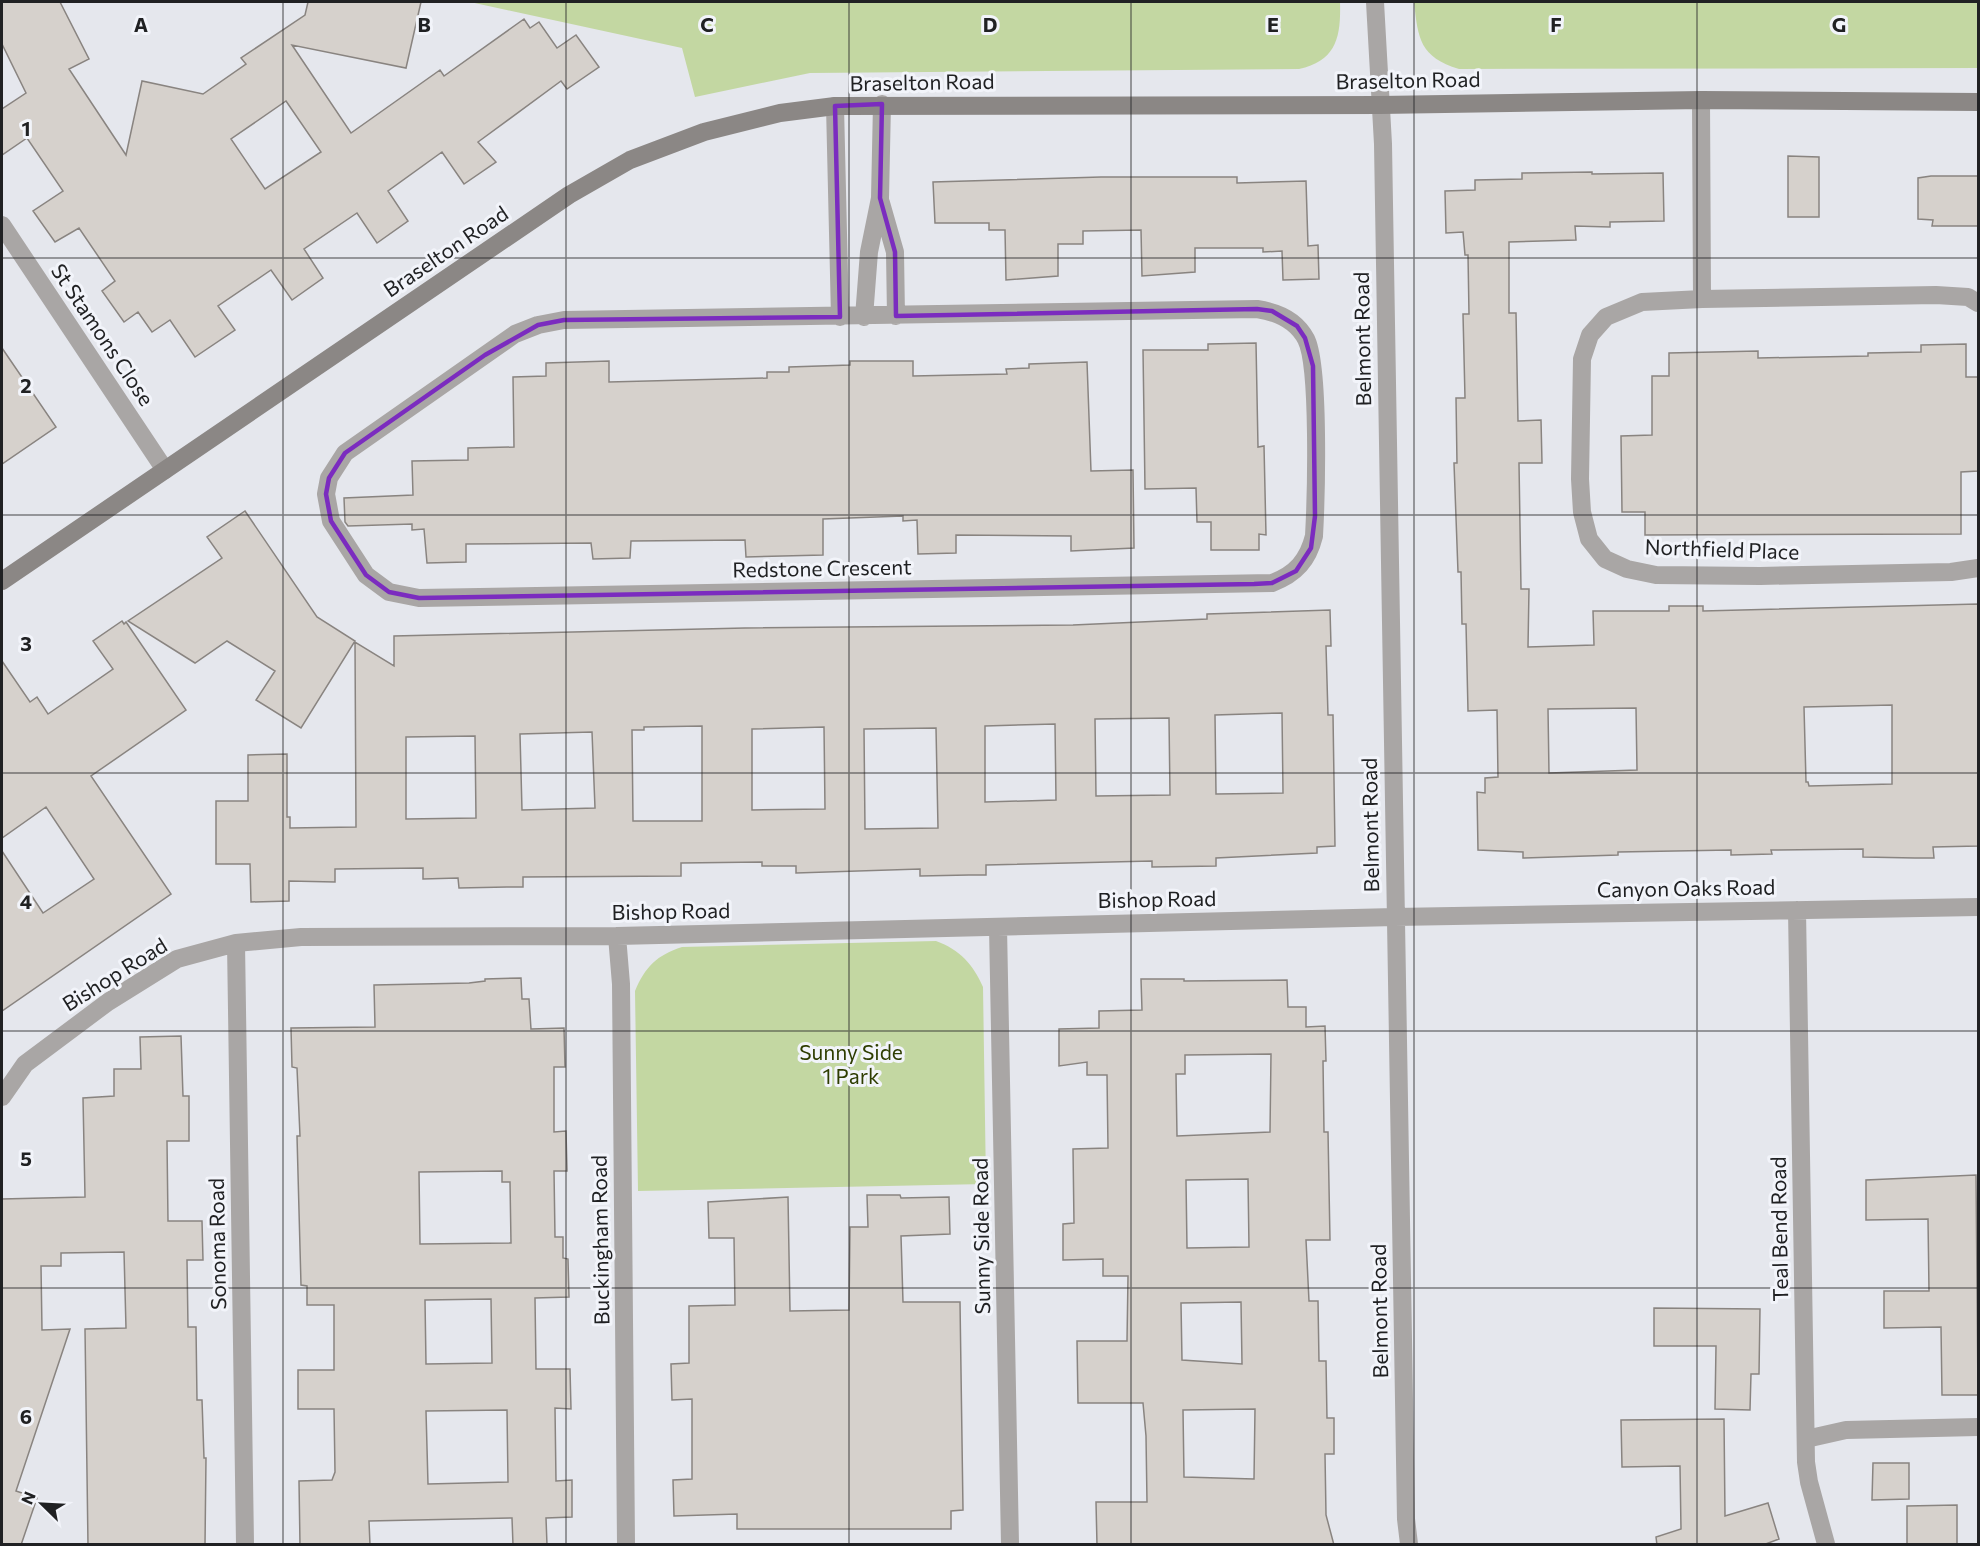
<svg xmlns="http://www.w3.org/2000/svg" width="1980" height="1546" font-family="Commissioner,sans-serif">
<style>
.green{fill:#c3d7a2}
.building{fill:#d6d1cc;stroke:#898480;stroke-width:1.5;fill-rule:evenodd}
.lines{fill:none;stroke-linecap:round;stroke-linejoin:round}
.street{stroke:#a9a6a5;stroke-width:18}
.secondary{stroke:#8b8785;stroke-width:18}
.marked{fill:none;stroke:#7b2cbf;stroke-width:4.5;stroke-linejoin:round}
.grid{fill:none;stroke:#202123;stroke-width:1.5;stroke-opacity:0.55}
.labels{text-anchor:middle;stroke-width:6;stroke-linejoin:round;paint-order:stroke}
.street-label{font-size:21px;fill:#202123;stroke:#f2f4fa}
.park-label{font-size:21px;fill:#2e3d01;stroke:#f2f4fa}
.grid-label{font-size:20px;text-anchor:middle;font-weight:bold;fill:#202123;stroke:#f2f4fa;stroke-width:6;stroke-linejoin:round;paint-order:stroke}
</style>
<rect width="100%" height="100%" fill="#e5e7ed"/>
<path class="green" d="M 470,2 L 1340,2 C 1341,36 1337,61 1299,69 L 810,73 L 695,97 L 682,48 Z
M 1414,2 L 1978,2 L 1978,68 L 1459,69 C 1420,57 1418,39 1414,2 Z
M 936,941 C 960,950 973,964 983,987 L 986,1184 L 638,1191 L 635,991 C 645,967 657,955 682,947 Z"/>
<path class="building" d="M 2,2 L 60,2 L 89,59 L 69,69 L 126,155 L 142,81 L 203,94 L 246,64 L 241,58 L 305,15 L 308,2 L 421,2 L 406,68 L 292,45 L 351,133 L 440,70 L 444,76 L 524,19 L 530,28 L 539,22 L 557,48 L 576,35 L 599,67 L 567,89 L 561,81 L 478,142 L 496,162 L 464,184 L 442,152 L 388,191 L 408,221 L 377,243 L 357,213 L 304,249 L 323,278 L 292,300 L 271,270 L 218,306 L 235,330 L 195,357 L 170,320 L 152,332 L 138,312 L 124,322 L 102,291 L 115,281 L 79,228 L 55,242 L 33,211 L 63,191 L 27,138 L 2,155 L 2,109 L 26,93 L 2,44 ZM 286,101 L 321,152 L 265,189 L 231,139 Z
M 1788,156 L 1819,157 L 1819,217 L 1788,217 Z
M 1592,172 L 1592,174 L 1663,173 L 1664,221 L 1610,222 L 1610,227 L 1575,226 L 1576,240 L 1509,242 L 1509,313 L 1516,313 L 1518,421 L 1541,420 L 1542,463 L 1519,463 L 1521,589 L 1529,589 L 1528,647 L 1594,645 L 1593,611 L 1669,611 L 1669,606 L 1703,606 L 1703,611 L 1978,604 L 1978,846 L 1933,847 L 1934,858 L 1915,858 L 1863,857 L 1863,849 L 1771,850 L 1772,854 L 1731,855 L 1731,850 L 1618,852 L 1618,855 L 1523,858 L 1523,852 L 1478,850 L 1477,792 L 1485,793 L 1485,778 L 1498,777 L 1497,710 L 1468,711 L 1466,624 L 1462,624 L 1461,572 L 1458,572 L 1454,463 L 1457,463 L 1456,398 L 1465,398 L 1463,314 L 1469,314 L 1468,255 L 1465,255 L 1463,232 L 1446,233 L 1445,191 L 1475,190 L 1475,180 L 1522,179 L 1522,173 ZM 1892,705 L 1892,784 L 1809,786 L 1808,782 L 1806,782 L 1804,707 ZM 1636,708 L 1637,770 L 1549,773 L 1548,709 Z
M 1931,176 L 1978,176 L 1978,226 L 1932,226 L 1933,220 L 1918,219 L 1918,178 Z
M 1101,177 L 1237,177 L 1237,183 L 1306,181 L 1308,246 L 1318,245 L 1319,279 L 1283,280 L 1282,251 L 1263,252 L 1263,248 L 1195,248 L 1195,272 L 1142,276 L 1141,230 L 1083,231 L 1083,244 L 1058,244 L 1058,276 L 1006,280 L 1005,230 L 989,230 L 989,223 L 935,223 L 933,182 Z
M 1256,343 L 1258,447 L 1264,446 L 1266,535 L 1259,534 L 1259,550 L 1211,550 L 1211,522 L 1197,522 L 1196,488 L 1145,489 L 1143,350 L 1208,350 L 1208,344 Z
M 1966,344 L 1966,377 L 1978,377 L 1978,471 L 1961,472 L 1961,534 L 1645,535 L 1645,512 L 1622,512 L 1621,436 L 1652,435 L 1652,376 L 1669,376 L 1669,353 L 1758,351 L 1758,358 L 1868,356 L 1868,353 L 1921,352 L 1921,345 Z
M 2,348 L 56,427 L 2,464 Z
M 609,361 L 609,382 L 767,378 L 767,372 L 789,372 L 789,367 L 850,365 L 850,361 L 913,361 L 913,376 L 1007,374 L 1006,369 L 1029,368 L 1029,364 L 1087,362 L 1091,471 L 1133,470 L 1134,548 L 1071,551 L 1071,536 L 956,535 L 956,553 L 918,554 L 917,520 L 903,521 L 903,516 L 823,519 L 823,555 L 746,557 L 745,540 L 631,541 L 630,558 L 593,559 L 591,543 L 466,544 L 466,562 L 427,563 L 424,529 L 412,530 L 412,524 L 348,526 L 345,522 L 344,498 L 413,495 L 412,461 L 468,460 L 468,448 L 514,447 L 513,377 L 546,376 L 546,363 Z
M 245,511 L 317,617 L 355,641 L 301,728 L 256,700 L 275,671 L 227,641 L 195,663 L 128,621 L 222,558 L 207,537 Z
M 1330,610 L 1331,646 L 1326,646 L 1328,715 L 1333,715 L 1335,846 L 1317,847 L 1317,853 L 1216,858 L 1216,866 L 1152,867 L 1152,861 L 986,865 L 986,875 L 969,875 L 920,876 L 920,869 L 796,873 L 796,866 L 762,866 L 762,862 L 681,863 L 681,876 L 523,877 L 523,887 L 507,887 L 459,888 L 458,878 L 423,879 L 423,868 L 335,869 L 335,882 L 289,881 L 289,901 L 251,902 L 250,864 L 216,864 L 216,801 L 248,801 L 248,755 L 287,754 L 287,817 L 290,817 L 290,828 L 356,827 L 355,642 L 394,666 L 394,636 L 745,628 L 1073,625 L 1207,619 L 1207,614 ZM 1282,713 L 1283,793 L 1216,794 L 1215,715 ZM 1169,718 L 1170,795 L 1096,796 L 1095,719 ZM 1055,724 L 1056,800 L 985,802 L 985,726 ZM 702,726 L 702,821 L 633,821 L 632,730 L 644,730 L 644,727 ZM 824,727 L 825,809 L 752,810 L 752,729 ZM 936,728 L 938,828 L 865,829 L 864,729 ZM 592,732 L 595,808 L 522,810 L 520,734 ZM 475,736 L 476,818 L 406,819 L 406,737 Z
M 122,621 L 124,624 L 126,622 L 186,710 L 91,776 L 171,894 L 2,1011 L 2,851 L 43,913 L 94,879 L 46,807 L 2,838 L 2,661 L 30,702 L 37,697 L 48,714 L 113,669 L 93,641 Z
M 521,978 L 522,999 L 529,999 L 531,1029 L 564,1028 L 565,1067 L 554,1067 L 554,1132 L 566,1131 L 567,1171 L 554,1171 L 555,1237 L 563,1237 L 563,1258 L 568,1259 L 569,1297 L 535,1298 L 536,1369 L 570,1369 L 571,1409 L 555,1408 L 556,1481 L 572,1480 L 572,1517 L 546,1518 L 547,1545 L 513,1545 L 512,1518 L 369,1521 L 370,1545 L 300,1545 L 299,1481 L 332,1480 L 335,1472 L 334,1409 L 298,1409 L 298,1370 L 334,1370 L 334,1305 L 307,1305 L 307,1286 L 301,1285 L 297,1136 L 300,1136 L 297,1068 L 292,1067 L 291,1028 L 375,1027 L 374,985 L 469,983 L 485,981 L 485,979 ZM 502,1171 L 502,1182 L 510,1182 L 511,1243 L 420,1244 L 419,1172 ZM 491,1299 L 492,1363 L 426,1364 L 425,1300 ZM 507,1410 L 508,1482 L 428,1484 L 426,1411 Z
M 1141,979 L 1184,979 L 1184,981 L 1287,980 L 1288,1007 L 1306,1007 L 1306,1027 L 1325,1026 L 1326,1061 L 1323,1061 L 1324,1132 L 1328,1132 L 1330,1240 L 1306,1240 L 1309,1301 L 1318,1301 L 1319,1361 L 1326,1361 L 1327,1418 L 1334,1418 L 1334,1454 L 1325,1454 L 1326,1515 L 1334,1545 L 1097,1545 L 1096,1502 L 1147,1502 L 1146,1436 L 1143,1403 L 1078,1403 L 1077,1341 L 1127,1341 L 1128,1276 L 1103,1276 L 1103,1259 L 1063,1260 L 1063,1224 L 1074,1223 L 1073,1149 L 1108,1148 L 1107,1075 L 1087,1075 L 1087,1062 L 1059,1066 L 1059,1029 L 1099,1028 L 1099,1011 L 1142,1010 ZM 1271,1054 L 1270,1132 L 1177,1136 L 1176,1074 L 1185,1074 L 1185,1055 ZM 1248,1179 L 1249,1247 L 1187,1248 L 1186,1180 ZM 1241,1302 L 1242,1364 L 1182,1360 L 1181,1303 ZM 1255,1409 L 1254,1479 L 1184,1477 L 1183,1410 Z
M 181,1036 L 183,1096 L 189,1096 L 189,1141 L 167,1141 L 168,1221 L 202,1221 L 203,1260 L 187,1260 L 188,1327 L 196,1327 L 197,1400 L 202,1400 L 204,1458 L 206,1458 L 205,1545 L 88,1545 L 85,1329 L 126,1328 L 124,1252 L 61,1253 L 61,1266 L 41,1266 L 42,1330 L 70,1329 L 16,1491 L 37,1498 L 21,1545 L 2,1545 L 2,1199 L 85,1197 L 83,1098 L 114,1096 L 114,1069 L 141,1069 L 140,1037 Z
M 1976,1175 L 1978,1395 L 1942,1395 L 1941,1327 L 1884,1328 L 1884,1291 L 1929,1291 L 1928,1219 L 1866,1220 L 1866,1180 Z
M 867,1195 L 900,1195 L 901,1198 L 949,1197 L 950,1234 L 901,1236 L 903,1302 L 960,1302 L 963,1510 L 951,1511 L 951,1529 L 737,1529 L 737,1514 L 674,1516 L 673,1480 L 692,1479 L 692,1399 L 672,1400 L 671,1364 L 689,1363 L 689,1306 L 735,1305 L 734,1238 L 709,1238 L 708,1202 L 788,1197 L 790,1311 L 849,1310 L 850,1227 L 868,1227 Z
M 1654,1308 L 1760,1309 L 1759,1374 L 1751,1374 L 1750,1410 L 1715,1409 L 1716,1346 L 1654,1346 Z
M 1724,1419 L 1725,1516 L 1768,1503 L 1779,1539 L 1763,1545 L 1657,1545 L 1656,1537 L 1681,1529 L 1680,1466 L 1622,1467 L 1621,1420 Z
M 1873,1463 L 1909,1463 L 1909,1499 L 1872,1500 Z
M 1957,1505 L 1957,1545 L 1907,1545 L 1907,1506 Z"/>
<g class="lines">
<path class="street" d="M 1375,2 L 1383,144 L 1406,1519 L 1409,1544
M 1701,100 L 1702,299
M 835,106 L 840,317
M 881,203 L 895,252 L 896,316
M 2,225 L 165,470
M 1978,303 L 1968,297 L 1936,295 L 1702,299 L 1642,302 L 1606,317 L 1590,335 L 1582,359 L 1580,479 L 1582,512 L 1589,539 L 1605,559 L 1627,569 L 1656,575 L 1760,576 L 1951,572 L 1978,568
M 1257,309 C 1277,312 1296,320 1306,339 C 1320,366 1316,500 1314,536 C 1308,560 1296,574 1272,583 L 419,598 L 389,592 L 366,575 L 331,521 L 326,494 L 329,478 L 345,453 L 515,334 L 538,325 L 564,320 Z
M 864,317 L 869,252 L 880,198 L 882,104
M 1797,910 L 1806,1462 L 1809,1482 L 1826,1544
M 998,927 L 1010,1544
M 617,936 L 621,984 L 626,1544
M 236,943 L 245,1544
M 2,1097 L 25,1064 L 108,1002 L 177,959 L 236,943 L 301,937 L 617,936 L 1395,917 L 1978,907
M 1806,1439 L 1846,1430 L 1978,1427"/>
<path class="secondary" d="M 2,581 L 569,195 L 630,160 L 704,132 L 780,113 L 835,106 L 1380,105 L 1701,100 L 1978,102"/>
</g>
<path class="marked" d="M 882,104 L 880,198 L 895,252 L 896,316 L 1257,309 L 1272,311 L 1297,326 L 1305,338 L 1313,366 L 1315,516 L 1311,548 L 1296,571 L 1272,583 L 1254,584 L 419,598 L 389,592 L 366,575 L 331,521 L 326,494 L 329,478 L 345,453 L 485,355 L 538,325 L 564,320 L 840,317 L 835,106 Z"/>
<path class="grid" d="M 283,2 L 283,1544M 566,2 L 566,1544M 849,2 L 849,1544M 1131,2 L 1131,1544M 1414,2 L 1414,1544M 1697,2 L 1697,1544M 2,258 L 1978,258M 2,515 L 1978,515M 2,773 L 1978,773M 2,1031 L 1978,1031M 2,1288 L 1978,1288"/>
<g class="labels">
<g class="street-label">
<text transform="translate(1408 81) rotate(-1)" y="7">Braselton Road</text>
<text transform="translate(922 83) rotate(-1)" y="7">Braselton Road</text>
<text transform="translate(446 252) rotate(-34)" y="7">Braselton Road</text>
<text transform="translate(102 335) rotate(56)" y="7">St Stamons Close</text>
<text transform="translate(1363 339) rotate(-91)" y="7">Belmont Road</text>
<text transform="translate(1722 550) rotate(2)" y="7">Northfield Place</text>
<text transform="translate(822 569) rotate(-1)" y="7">Redstone Crescent</text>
<text transform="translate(1371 825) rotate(-91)" y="7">Belmont Road</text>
<text transform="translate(1686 889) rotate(-1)" y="7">Canyon Oaks Road</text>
<text transform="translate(1157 900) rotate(-1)" y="7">Bishop Road</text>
<text transform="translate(671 912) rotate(-1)" y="7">Bishop Road</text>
<text transform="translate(115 975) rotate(-32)" y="7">Bishop Road</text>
<text transform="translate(1780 1229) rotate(-91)" y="7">Teal Bend Road</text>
<text transform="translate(982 1236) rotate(-91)" y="7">Sunny Side Road</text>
<text transform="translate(601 1240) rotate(-91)" y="7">Buckingham Road</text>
<text transform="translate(218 1244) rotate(-91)" y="7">Sonoma Road</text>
<text transform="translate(1380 1311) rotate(-91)" y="7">Belmont Road</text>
</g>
<g class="park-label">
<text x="851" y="1060">Sunny Side<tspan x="851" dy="24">1 Park</tspan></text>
</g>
</g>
<g class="grid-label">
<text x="141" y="32">A</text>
<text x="424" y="32">B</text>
<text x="707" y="32">C</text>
<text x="990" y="32">D</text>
<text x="1273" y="32">E</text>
<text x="1556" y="32">F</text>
<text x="1839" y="32">G</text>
<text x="26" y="136">1</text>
<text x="26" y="393">2</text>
<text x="26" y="651">3</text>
<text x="26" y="909">4</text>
<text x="26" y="1166">5</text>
<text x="26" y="1424">6</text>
</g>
<rect width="1980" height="1546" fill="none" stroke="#202123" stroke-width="6"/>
<g transform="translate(42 1504) rotate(294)" stroke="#f2f4fa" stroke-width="4.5" paint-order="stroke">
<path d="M0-4.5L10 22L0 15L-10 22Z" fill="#202123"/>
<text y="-9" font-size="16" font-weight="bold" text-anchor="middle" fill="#202123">N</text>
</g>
</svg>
